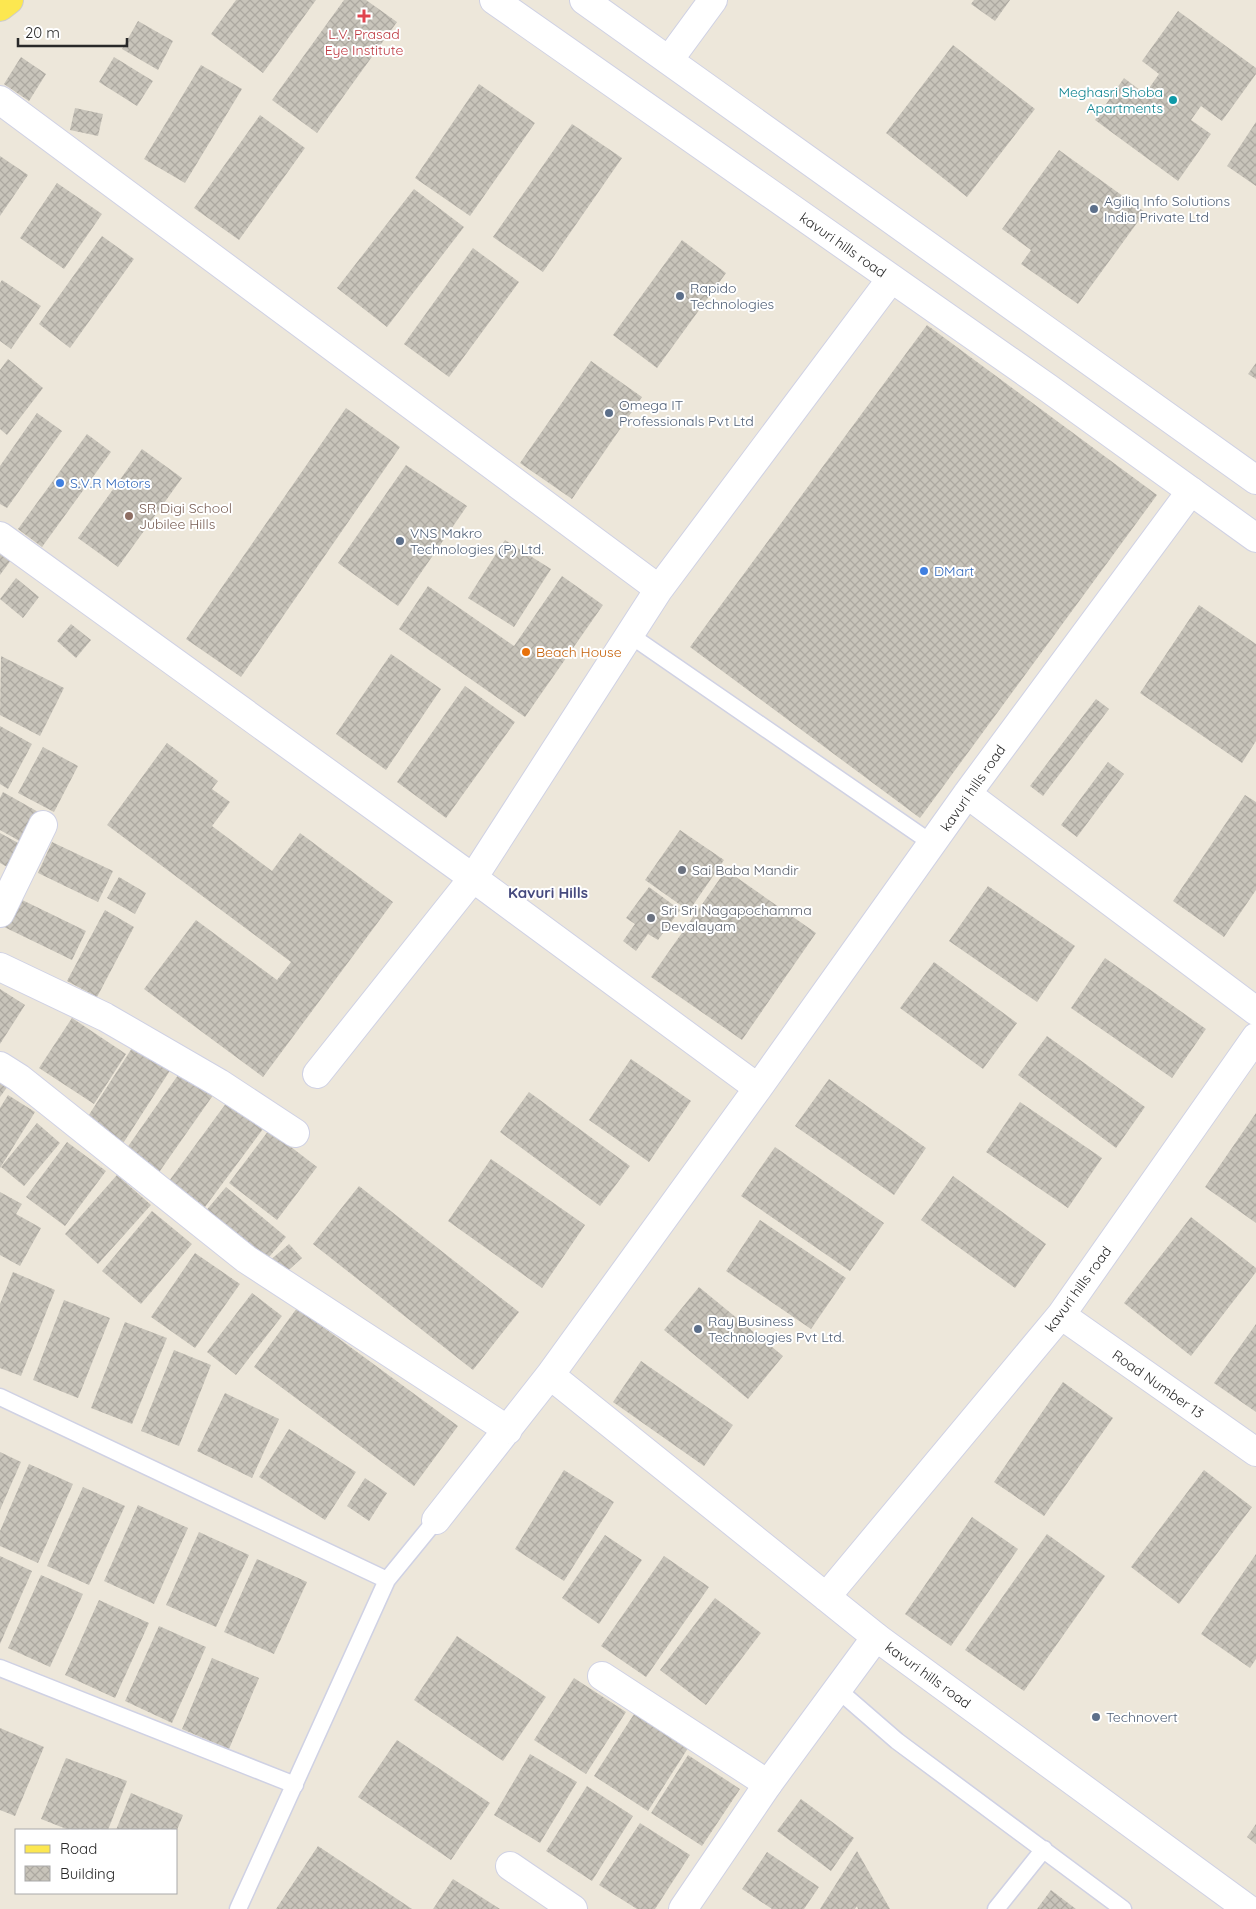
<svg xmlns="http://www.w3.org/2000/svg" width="1256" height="1909" font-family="Quicksand,sans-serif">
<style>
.building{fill:url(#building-cross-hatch)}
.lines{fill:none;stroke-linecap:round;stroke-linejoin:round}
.service-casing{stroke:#cfd1e4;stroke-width:19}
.minor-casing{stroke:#cfd1e4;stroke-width:30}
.tertiary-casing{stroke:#cfd1e4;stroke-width:30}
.primary-casing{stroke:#ccc;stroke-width:30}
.service{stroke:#fff;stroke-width:16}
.minor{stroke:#fff;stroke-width:28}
.tertiary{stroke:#fff;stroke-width:28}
.primary{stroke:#fce750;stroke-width:28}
.health-dot{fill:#e0444e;stroke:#fff;stroke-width:2}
.culture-dot{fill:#0f9aa8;stroke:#fff;stroke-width:2}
.service-dot{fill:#5c6f8a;stroke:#fff;stroke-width:2}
.shop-dot{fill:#3f7fe0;stroke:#fff;stroke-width:2}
.education-dot{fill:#8d6e63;stroke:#fff;stroke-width:2}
.food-dot{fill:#e8710a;stroke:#fff;stroke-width:2}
.worship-dot{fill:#6b7280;stroke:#fff;stroke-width:2}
.labels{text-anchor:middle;stroke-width:4;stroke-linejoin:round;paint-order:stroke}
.health-label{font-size:14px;fill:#be3a42;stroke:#fff}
.culture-label{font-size:14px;fill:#0d838f;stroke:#fff;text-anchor:end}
.service-label{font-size:14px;fill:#4e5e75;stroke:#fff;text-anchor:start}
.street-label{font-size:14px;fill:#292929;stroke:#fff}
.shop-label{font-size:14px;fill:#366cbe;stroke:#fff;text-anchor:start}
.education-label{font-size:14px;fill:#785e54;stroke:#fff;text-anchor:start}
.food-label{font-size:14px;fill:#c56008;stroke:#fff;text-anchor:start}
.worship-label{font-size:14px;fill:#5b616d;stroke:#fff;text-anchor:start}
.neighbourhood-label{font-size:15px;font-weight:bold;fill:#464a7e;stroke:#fff}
</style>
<defs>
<pattern id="building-cross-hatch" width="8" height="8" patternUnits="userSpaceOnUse" patternTransform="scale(1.25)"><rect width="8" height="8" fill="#c8c4ba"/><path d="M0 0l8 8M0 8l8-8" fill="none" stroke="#aca8a0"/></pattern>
</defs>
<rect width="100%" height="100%" fill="#ede7da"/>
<path class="building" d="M 236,0 L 316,0 L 263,73 L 211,34 Z
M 344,0 L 366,0 L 397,22 L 317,133 L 272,100 Z
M 974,0 L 1010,0 L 995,21 L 971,4 Z
M 1178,11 L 1256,68 L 1256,74 L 1222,121 L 1201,106 L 1191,120 L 1211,134 L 1178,181 L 1095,120 L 1124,78 L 1145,94 L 1159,74 L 1142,61 Z
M 138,21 L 173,41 L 158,70 L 122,49 Z
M 953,45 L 1035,109 L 967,197 L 886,133 Z
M 21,57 L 46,74 L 29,101 L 4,84 Z
M 114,57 L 153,81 L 137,106 L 99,82 Z
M 201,65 L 242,89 L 185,183 L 144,159 Z
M 479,84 L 535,123 L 470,216 L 415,178 Z
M 75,108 L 103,114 L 98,136 L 70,130 Z
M 260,115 L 305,148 L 239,240 L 194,208 Z
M 1256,122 L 1256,186 L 1227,166 Z
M 572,124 L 622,158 L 543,272 L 493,237 Z
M 1059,150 L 1145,212 L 1078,304 L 1021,264 L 1031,250 L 1002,229 Z
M 0,156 L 28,175 L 0,216 Z
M 57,183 L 102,214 L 64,269 L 20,238 Z
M 414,189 L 464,227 L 387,327 L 337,288 Z
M 102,236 L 134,259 L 70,348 L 39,324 Z
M 682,240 L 726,273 L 657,368 L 613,335 Z
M 473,248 L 519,282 L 449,377 L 404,344 Z
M 2,280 L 41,306 L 11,349 L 0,341 L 0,283 Z
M 927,325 L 1157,495 L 920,818 L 690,647 Z
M 8,359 L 43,388 L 7,435 L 0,429 L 0,370 Z
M 591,361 L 642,397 L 572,499 L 520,463 Z
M 1256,363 L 1256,379 L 1248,374 Z
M 346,408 L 400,447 L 241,677 L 186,639 Z
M 37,413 L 62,431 L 7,508 L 0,504 L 0,466 Z
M 87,434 L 111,452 L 42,547 L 18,529 Z
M 142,449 L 182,478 L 118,567 L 78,538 Z
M 406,465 L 467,506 L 398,606 L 338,563 Z
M 505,540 L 551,569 L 514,627 L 468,598 Z
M 0,545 L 14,556 L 0,575 Z
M 562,576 L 603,605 L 525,717 L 399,629 L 428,586 L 514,646 Z
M 16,578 L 39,597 L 23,618 L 0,599 Z
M 1199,605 L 1256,644 L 1256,741 L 1242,763 L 1140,693 Z
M 71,624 L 91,640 L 76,658 L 57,641 Z
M 391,654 L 441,689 L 386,770 L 336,734 Z
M 1,656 L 64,688 L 40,736 L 0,715 Z
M 465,686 L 515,722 L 446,818 L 397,782 Z
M 1096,699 L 1109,709 L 1043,796 L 1030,786 Z
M 0,726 L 32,744 L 8,789 L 0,784 Z
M 167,743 L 218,781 L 212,789 L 230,802 L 212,826 L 272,871 L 300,833 L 393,902 L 263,1077 L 144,989 L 196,920 L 277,980 L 291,962 L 107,825 Z
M 43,747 L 78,766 L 54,812 L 18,793 Z
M 1108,762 L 1124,774 L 1077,837 L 1061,825 Z
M 3,792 L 40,813 L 23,843 L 0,830 L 0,798 Z
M 1245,795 L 1256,802 L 1256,890 L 1224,937 L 1173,901 Z
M 680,830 L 724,860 L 689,911 L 645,880 Z
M 0,833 L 22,845 L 9,868 L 0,863 Z
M 52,842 L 113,871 L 98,902 L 38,873 Z
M 726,870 L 816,933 L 742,1040 L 651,977 Z
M 119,877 L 146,893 L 135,914 L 107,898 Z
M 988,886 L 1075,946 L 1037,1002 L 949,941 Z
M 649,887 L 680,910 L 658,940 L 648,934 L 636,951 L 623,941 L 635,924 L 626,918 Z
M 14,896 L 86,931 L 72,960 L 0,925 Z
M 105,910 L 134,927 L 97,997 L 67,981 Z
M 1105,958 L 1206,1029 L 1172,1078 L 1071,1008 Z
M 934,962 L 1017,1023 L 983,1069 L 900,1008 Z
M 0,989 L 25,1005 L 0,1044 Z
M 72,1018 L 126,1054 L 94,1104 L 39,1068 Z
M 1047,1036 L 1145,1107 L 1116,1148 L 1018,1075 Z
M 134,1045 L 171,1069 L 122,1145 L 85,1121 Z
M 631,1059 L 691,1101 L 649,1162 L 589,1120 Z
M 183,1068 L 216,1091 L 155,1178 L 122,1155 Z
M 829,1079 L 926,1148 L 894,1195 L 795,1126 Z
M 0,1080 L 8,1086 L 0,1097 Z
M 529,1092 L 630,1166 L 600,1206 L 500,1132 Z
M 8,1095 L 35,1112 L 0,1168 L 0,1108 Z
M 227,1102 L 263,1129 L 205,1207 L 169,1181 Z
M 1020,1102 L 1102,1158 L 1068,1208 L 986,1152 Z
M 1256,1113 L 1256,1223 L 1205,1187 Z
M 37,1123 L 60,1143 L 24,1186 L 1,1167 Z
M 269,1130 L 317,1167 L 277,1220 L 229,1183 Z
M 67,1142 L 106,1171 L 65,1226 L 26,1197 Z
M 775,1147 L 884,1223 L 850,1271 L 741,1196 Z
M 491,1159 L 585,1225 L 542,1288 L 448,1221 Z
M 117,1175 L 151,1205 L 98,1264 L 65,1234 Z
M 953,1176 L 1046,1244 L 1015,1288 L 921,1220 Z
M 359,1186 L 519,1312 L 473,1370 L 313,1244 Z
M 226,1187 L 286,1237 L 264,1263 L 204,1213 Z
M 0,1192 L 22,1204 L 16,1214 L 41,1228 L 20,1266 L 0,1255 Z
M 152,1211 L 192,1244 L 141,1304 L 102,1271 Z
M 1191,1217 L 1256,1268 L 1256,1272 L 1191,1356 L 1124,1303 Z
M 760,1220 L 846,1278 L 811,1329 L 726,1271 Z
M 289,1244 L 302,1258 L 281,1277 L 267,1263 Z
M 195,1253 L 240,1284 L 195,1348 L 151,1317 Z
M 13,1272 L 55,1290 L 21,1376 L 0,1368 L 0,1304 Z
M 699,1287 L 783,1356 L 748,1399 L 664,1330 Z
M 252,1293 L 282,1316 L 236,1375 L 207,1352 Z
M 64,1300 L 110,1318 L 78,1398 L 33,1380 Z
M 297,1308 L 458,1426 L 414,1486 L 254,1367 Z
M 125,1322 L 167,1338 L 132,1424 L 91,1408 Z
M 1256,1324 L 1256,1412 L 1214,1383 Z
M 174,1350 L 211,1365 L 179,1446 L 141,1431 Z
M 641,1361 L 733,1425 L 704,1466 L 613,1402 Z
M 1063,1382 L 1113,1418 L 1044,1516 L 994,1482 Z
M 225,1393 L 279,1419 L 252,1478 L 197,1451 Z
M 289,1429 L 356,1472 L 325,1520 L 259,1477 Z
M 0,1452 L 21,1462 L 0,1510 Z
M 29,1464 L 73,1484 L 38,1563 L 0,1546 L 0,1531 Z
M 564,1470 L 614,1502 L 564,1581 L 515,1549 Z
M 1204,1470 L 1252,1507 L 1179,1604 L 1131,1567 Z
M 365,1478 L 387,1493 L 369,1521 L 347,1506 Z
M 83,1487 L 125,1506 L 89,1585 L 47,1566 Z
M 138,1505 L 188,1528 L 154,1604 L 104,1581 Z
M 972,1517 L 1018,1549 L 951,1646 L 905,1614 Z
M 199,1532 L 249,1555 L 216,1627 L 166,1605 Z
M 1047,1534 L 1105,1576 L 1024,1691 L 965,1650 Z
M 605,1535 L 642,1560 L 599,1624 L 562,1598 Z
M 1256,1554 L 1256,1659 L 1250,1668 L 1201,1634 Z
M 0,1556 L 32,1571 L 0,1644 Z
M 664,1556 L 709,1587 L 646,1677 L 601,1646 Z
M 257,1559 L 307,1582 L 274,1654 L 224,1632 Z
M 41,1575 L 83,1594 L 50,1667 L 8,1648 Z
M 715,1598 L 761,1633 L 706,1705 L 660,1670 Z
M 99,1600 L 149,1623 L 115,1698 L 65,1675 Z
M 159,1626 L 206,1647 L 172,1723 L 125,1701 Z
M 457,1636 L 546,1697 L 503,1761 L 414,1700 Z
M 212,1658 L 259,1678 L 229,1749 L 182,1729 Z
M 574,1678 L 626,1712 L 586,1774 L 534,1740 Z
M 636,1711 L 690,1745 L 648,1811 L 594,1776 Z
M 0,1728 L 44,1747 L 15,1816 L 0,1810 Z
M 397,1740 L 490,1803 L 451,1860 L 358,1797 Z
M 530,1754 L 577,1782 L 540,1843 L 494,1815 Z
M 688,1755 L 740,1789 L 702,1846 L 651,1813 Z
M 66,1758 L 127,1781 L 108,1830 L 69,1830 L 41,1819 Z
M 587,1786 L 633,1816 L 592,1881 L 546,1851 Z
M 131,1793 L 183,1815 L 177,1830 L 116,1830 Z
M 801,1799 L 854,1838 L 831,1871 L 777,1831 Z
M 640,1823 L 690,1855 L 655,1909 L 637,1909 L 599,1885 Z
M 1256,1824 L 1256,1844 L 1247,1837 Z
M 318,1846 L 412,1909 L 276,1909 Z
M 857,1851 L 890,1909 L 858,1909 L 857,1906 L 855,1909 L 820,1909 Z
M 767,1852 L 819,1887 L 804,1909 L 772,1909 L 742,1889 Z
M 453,1879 L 500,1909 L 433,1909 Z
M 1051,1890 L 1076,1909 L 1037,1909 Z"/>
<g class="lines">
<g class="service-casing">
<path id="service" d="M 630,635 L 933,844
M 0,1397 L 387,1580
M 0,1668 L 295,1785
M 837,1689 L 897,1741 L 1123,1909
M 238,1909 L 387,1580 L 436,1520
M 996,1909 L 1044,1849"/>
</g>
<g class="minor-casing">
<path id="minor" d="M 669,60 L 713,0
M 0,100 L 659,589
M 0,536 L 473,878 L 758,1088
M 967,794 L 1256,1011
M 0,913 L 43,825
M 0,967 L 105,1017 L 219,1083 L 295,1133
M 0,1066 L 19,1078 L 246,1259 L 508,1430
M 317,1074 L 473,878 L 659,589 L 891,279
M 1061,1315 L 1256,1452
M 550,1375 L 876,1637
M 436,1520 L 550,1375 L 758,1088 L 967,794 L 1191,491
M 826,1597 L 1061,1315 L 1256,1037
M 602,1676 L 768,1784
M 510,1866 L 573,1909"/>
</g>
<g class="tertiary-casing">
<path id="tertiary" d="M 494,0 L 1048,388 L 1256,538
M 584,0 L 1256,480
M 683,1909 L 768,1784 L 876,1637 L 1248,1909"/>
</g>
<g class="primary-casing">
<path id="primary" d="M 0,7 L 9,0"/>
</g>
<use href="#service" class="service"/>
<use href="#minor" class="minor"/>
<use href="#tertiary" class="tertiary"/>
<use href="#primary" class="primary"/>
</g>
<path class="health-dot" d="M361.5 8.5h5v5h5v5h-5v5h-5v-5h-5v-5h5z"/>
<circle class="culture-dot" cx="1173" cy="100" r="5"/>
<g class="service-dot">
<circle cx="1094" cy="209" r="5"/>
<circle cx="680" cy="296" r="5"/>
<circle cx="609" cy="413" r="5"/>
<circle cx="400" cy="541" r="5"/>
<circle cx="698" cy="1329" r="5"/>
<circle cx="1096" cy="1717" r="5"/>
</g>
<g class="shop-dot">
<circle cx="60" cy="483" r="5"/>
<circle cx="924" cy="571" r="5"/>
</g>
<circle class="education-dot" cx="129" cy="516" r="5"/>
<circle class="food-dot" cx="526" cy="652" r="5"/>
<g class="worship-dot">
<circle cx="682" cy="870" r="5"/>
<circle cx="651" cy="918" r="5"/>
</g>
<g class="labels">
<g class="health-label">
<text x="364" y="39">L.V. Prasad<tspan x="364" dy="16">Eye Institute</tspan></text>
</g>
<g class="culture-label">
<text x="1163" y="97">Meghasri Shoba<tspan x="1163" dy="16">Apartments</tspan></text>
</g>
<g class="service-label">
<text x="1104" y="206">Agiliq Info Solutions<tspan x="1104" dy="16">India Private Ltd</tspan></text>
<text x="690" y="293">Rapido<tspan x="690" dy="16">Technologies</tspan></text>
<text x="619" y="410">Omega IT<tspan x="619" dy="16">Professionals Pvt Ltd</tspan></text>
<text x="410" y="538">VNS Makro<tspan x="410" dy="16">Technologies (P) Ltd.</tspan></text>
<text x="708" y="1326">Ray Business<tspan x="708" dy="16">Technologies Pvt Ltd.</tspan></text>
<text x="1106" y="1722">Technovert</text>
</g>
<g class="street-label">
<text transform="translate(843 245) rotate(35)" y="5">kavuri hills road</text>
<text transform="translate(973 788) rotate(-55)" y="5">kavuri hills road</text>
<text transform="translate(1078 1289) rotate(-54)" y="5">kavuri hills road</text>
<text transform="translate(1158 1384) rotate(35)" y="5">Road Number 13</text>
<text transform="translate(928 1675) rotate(36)" y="5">kavuri hills road</text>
</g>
<g class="shop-label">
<text x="70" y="488">S.V.R Motors</text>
<text x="934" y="576">DMart</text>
</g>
<g class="education-label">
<text x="139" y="513">SR Digi School<tspan x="139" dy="16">Jubilee Hills</tspan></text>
</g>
<g class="food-label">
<text x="536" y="657">Beach House</text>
</g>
<g class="worship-label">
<text x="692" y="875">Sai Baba Mandir</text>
<text x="661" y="915">Sri Sri Nagapochamma<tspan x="661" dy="16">Devalayam</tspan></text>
</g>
<g class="neighbourhood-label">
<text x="548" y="898">Kavuri Hills</text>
</g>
</g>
<rect x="15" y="1829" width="162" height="65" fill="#ffffff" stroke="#a9a9a9"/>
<rect x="25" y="1845" width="25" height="8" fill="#fce750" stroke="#a9a9a9"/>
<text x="60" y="1854" font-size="15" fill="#292929">Road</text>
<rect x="25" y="1866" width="25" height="15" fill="url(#building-cross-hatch)" stroke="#a9a9a9"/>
<text x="60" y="1879" font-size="15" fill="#292929">Building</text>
<path d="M18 38v8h109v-8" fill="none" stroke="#292929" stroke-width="2.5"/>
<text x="25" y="38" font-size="15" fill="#292929" stroke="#ffffff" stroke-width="4" paint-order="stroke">20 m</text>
</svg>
